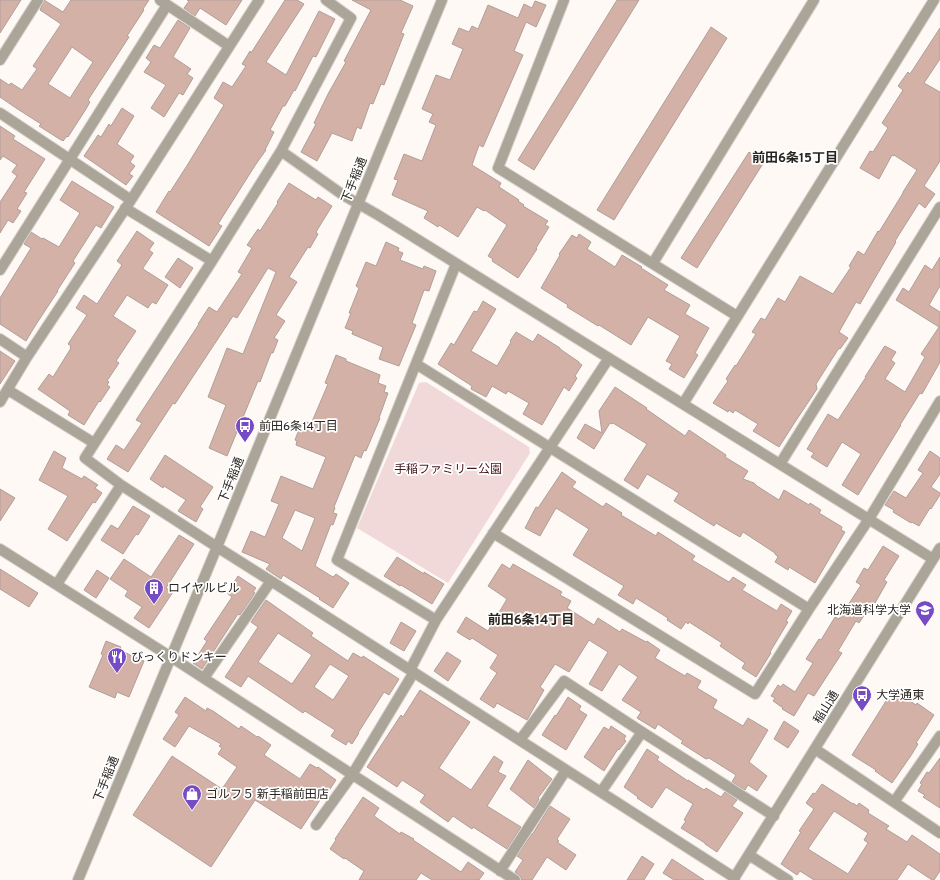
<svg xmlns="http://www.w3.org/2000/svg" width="940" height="880" font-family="Overpass,'Noto Sans JP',sans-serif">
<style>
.green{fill:#f1d9da}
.building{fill:#d4b1a6;stroke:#af9f9a;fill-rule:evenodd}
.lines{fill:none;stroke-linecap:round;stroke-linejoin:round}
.minor-casing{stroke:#d7d3ce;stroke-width:12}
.minor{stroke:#aaa598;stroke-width:10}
.labels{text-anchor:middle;stroke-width:3.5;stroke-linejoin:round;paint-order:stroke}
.street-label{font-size:12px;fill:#28241f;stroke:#fff}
.poi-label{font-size:12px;fill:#28241f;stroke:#fff;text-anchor:start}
.park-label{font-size:12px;fill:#46161e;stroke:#fff}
.neighbourhood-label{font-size:13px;font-weight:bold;fill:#28241f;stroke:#fff}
</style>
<rect width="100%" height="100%" fill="#fef9f4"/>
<path class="green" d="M 426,382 L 529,447 L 530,453 L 448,583 L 357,528 L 419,383 Z"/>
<path class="building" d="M 0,0 L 21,0 L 0,33 Z
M 44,0 L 63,12 L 71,0 L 149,0 L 143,9 L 144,10 L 127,36 L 129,37 L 88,100 L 90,102 L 86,109 L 68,137 L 67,136 L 63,141 L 62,140 L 61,140 L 39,126 L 41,124 L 16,108 L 0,97 L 0,79 L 9,85 L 11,83 L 22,90 L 37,69 L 33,66 L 61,24 L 40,10 ZM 72,47 L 93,62 L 70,98 L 48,84 Z
M 187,0 L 242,0 L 226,25 L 200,8 L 195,16 L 184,8 L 189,1 Z
M 285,0 L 297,0 L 304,4 L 266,62 L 286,75 L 319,11 L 335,19 L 316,57 L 313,56 L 295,91 L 294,90 L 285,106 L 283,106 L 270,130 L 274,132 L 265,150 L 266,150 L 256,164 L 218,224 L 222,226 L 209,246 L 156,212 L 169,191 L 170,192 L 188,164 L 224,105 L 214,98 L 223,82 L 232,87 L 246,66 L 242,64 L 250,51 L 251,53 Z
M 352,0 L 400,0 L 413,6 L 401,33 L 404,34 L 384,85 L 381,84 L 373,104 L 370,103 L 361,129 L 357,127 L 352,141 L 332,133 L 317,161 L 301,152 L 316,124 L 314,123 L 328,94 L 346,62 L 344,61 L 371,10 Z
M 617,0 L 639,0 L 534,170 L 518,160 Z
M 535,1 L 546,5 L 536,27 L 526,22 L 514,51 L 523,55 L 483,147 L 479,145 L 472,165 L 501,183 L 499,187 L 519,200 L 518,201 L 524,205 L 523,206 L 548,221 L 545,225 L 549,227 L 536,248 L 537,249 L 518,278 L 492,261 L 493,259 L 488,256 L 507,225 L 485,210 L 484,211 L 477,207 L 458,237 L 439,225 L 438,227 L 424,218 L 428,211 L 392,195 L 398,180 L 394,179 L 404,154 L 422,161 L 436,125 L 429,122 L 433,114 L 422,109 L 436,75 L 450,80 L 463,49 L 452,44 L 459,28 L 469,32 L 472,26 L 478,29 L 488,5 L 518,18 L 524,4 L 532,8 Z
M 178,20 L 190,28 L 173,57 L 191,69 L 187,74 L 193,78 L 183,95 L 179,93 L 164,117 L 151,108 L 166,85 L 144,72 L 151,62 L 146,58 L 154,45 L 160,48 Z
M 711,27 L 727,38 L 614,220 L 597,210 Z
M 940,28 L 940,59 L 924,83 L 940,92 L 940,161 L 924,186 L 935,194 L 925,208 L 919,203 L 895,241 L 896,242 L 882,266 L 860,304 L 856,302 L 839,332 L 848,338 L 840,349 L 839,348 L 816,384 L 817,389 L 795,422 L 779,447 L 753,431 L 758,424 L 735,410 L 733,413 L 729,410 L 728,412 L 713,403 L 728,381 L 726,379 L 735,365 L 736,366 L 756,334 L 752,332 L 761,318 L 765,320 L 778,298 L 785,302 L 800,276 L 833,294 L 851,267 L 849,266 L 858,251 L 864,255 L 878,231 L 879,232 L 903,193 L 903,192 L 917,170 L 894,155 L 894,156 L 892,155 L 879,179 L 860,168 L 870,151 L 873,152 L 888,128 L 882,123 L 903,90 L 898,86 L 908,72 L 910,74 Z
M 122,108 L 134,116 L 117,144 L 134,156 L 130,162 L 135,166 L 129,174 L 133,176 L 126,185 L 84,156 L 98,135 L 101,137 L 109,124 L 111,126 Z
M 0,126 L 15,136 L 13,139 L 45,159 L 24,192 L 27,193 L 17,209 L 21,211 L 13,223 L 8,220 L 0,233 L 0,202 L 17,176 L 12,172 L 17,165 L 3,156 L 0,160 Z
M 749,152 L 764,162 L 697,268 L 681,258 Z
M 72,181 L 114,207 L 101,228 L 96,225 L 73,261 L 75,263 L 57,291 L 58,291 L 35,326 L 26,341 L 0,324 L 0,298 L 31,248 L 24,244 L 31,232 L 42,239 L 43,238 L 59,247 L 80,213 L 60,200 Z
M 289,183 L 316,200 L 318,197 L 332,206 L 316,232 L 318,234 L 310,248 L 308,247 L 289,277 L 297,282 L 276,315 L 285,321 L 274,338 L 278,340 L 273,353 L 271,353 L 260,382 L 258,381 L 227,456 L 209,448 L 226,405 L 208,397 L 227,348 L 243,354 L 276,272 L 268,268 L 237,318 L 233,316 L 192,378 L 175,404 L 173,403 L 128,472 L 107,459 L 116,445 L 124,450 L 142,423 L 136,420 L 199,324 L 198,324 L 209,307 L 217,312 L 242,274 L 238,272 L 252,248 L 247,245 L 258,229 L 260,231 L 278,203 L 277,202 Z
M 137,231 L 154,243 L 149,250 L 153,253 L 143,268 L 143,269 L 168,285 L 156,304 L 152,302 L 148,308 L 127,295 L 113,316 L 136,331 L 116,361 L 119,363 L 107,381 L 109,382 L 107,385 L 110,387 L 100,402 L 99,401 L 84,425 L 68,415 L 70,411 L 38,389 L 49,374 L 53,377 L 71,348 L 70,348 L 71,346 L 68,344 L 87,315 L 76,308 L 84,295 L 97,304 L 122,265 L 117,261 Z
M 579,234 L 591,242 L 587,249 L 615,267 L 622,255 L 642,267 L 641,268 L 668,285 L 664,290 L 690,305 L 685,314 L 709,328 L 695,353 L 698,355 L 684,378 L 669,369 L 672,364 L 666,361 L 680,336 L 648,317 L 631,345 L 599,325 L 598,326 L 567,307 L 568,305 L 541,288 L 560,255 L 559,254 L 572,235 L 577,238 Z
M 386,242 L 399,248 L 398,251 L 403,253 L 400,260 L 423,269 L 424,266 L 436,271 L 429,291 L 424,290 L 412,323 L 416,325 L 399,366 L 379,359 L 383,347 L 352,334 L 353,331 L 345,328 L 351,313 L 349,313 L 359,288 L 356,286 L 366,262 L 376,266 Z
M 940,257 L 940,286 L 929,305 L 940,312 L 940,362 L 922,394 L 920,393 L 900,425 L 901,425 L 858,495 L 842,485 L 861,454 L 842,442 L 827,467 L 811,457 L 814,453 L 807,449 L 828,414 L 838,420 L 866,377 L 865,377 L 884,347 L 885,346 L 896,352 L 891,360 L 895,363 L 885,379 L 905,392 L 925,357 L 921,354 L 939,327 L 896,300 L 903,288 L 909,292 L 925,265 L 932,270 Z
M 178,258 L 193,268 L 180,288 L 165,277 Z
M 483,301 L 496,309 L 471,351 L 497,366 L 511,342 L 510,341 L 516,332 L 533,342 L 538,334 L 560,348 L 560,349 L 579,362 L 579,363 L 582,365 L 575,376 L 577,378 L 569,391 L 564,387 L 542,425 L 523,414 L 529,403 L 508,391 L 506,394 L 492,386 L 486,397 L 471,389 L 472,386 L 438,364 L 451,343 L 454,345 L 474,311 L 477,312 Z
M 0,351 L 15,361 L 0,384 Z
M 336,355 L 346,359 L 346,361 L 380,375 L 378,383 L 386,386 L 384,392 L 388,393 L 379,418 L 380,418 L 366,451 L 364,450 L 361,458 L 355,455 L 334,507 L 335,508 L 333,513 L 337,514 L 333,525 L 331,524 L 315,566 L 333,577 L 336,574 L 349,583 L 333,608 L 319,599 L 320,598 L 283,575 L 281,579 L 266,569 L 270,564 L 242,552 L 251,531 L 265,537 L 279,504 L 271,501 L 281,476 L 313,489 L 326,457 L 296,445 L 297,441 L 295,440 L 301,424 L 303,425 L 305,421 L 311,424 L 328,384 L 325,383 ZM 295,510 L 315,518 L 302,551 L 282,538 Z
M 615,387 L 647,408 L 646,409 L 685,436 L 689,430 L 726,455 L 725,457 L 748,471 L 743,479 L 754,483 L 757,486 L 779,500 L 784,490 L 809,505 L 810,503 L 821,510 L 819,513 L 842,527 L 841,530 L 845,532 L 815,583 L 789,567 L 788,570 L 775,562 L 778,557 L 775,554 L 775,553 L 743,532 L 740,537 L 716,523 L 714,526 L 674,501 L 679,493 L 647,474 L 638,489 L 624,480 L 647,444 L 613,423 L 612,424 L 610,423 L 594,449 L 577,438 L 585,424 L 602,433 L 599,411 Z
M 54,451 L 66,458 L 62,468 L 82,479 L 84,476 L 98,485 L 95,488 L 102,493 L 95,503 L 93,502 L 67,541 L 48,529 L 68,496 L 39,480 Z
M 930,451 L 940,458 L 940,474 L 931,487 L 940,493 L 940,495 L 931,509 L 930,508 L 919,526 L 912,522 L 911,523 L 893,512 L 894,510 L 885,505 L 894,491 L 906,498 L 923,473 L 918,470 Z
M 165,455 L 213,487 L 200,507 L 203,509 L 196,522 L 178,511 L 186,500 L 164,486 L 163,488 L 150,479 Z
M 562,472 L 576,482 L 572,487 L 603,507 L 606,503 L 622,513 L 621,515 L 656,536 L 658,532 L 695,556 L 692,560 L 729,582 L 733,577 L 746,585 L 742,590 L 777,611 L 781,604 L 792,611 L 786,621 L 788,622 L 770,652 L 771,653 L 756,677 L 742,668 L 745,663 L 720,646 L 722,643 L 689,622 L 688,624 L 686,622 L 681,629 L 667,620 L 668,618 L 636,598 L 633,604 L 618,595 L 624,586 L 573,555 L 589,529 L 556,508 L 540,536 L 525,528 L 536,507 L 538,508 Z
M 0,489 L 15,498 L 0,521 Z
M 133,506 L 150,516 L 138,535 L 136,534 L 123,554 L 101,540 L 111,525 L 118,529 Z
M 179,535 L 194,544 L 166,588 L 173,592 L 149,628 L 134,618 L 142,607 L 125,596 L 128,591 L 110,579 L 124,559 L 151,577 Z
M 883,546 L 899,556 L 884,580 L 887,582 L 875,603 L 873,602 L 859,623 L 856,621 L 838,651 L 842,653 L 814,696 L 808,693 L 794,716 L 782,709 L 783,708 L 773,701 L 775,698 L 771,696 L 778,685 L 781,687 L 783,684 L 795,692 L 813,663 L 806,659 L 819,639 L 821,640 L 835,617 L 839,619 L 861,585 L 856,582 L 864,568 L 868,570 Z
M 397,557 L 424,574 L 424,572 L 444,584 L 432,604 L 401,585 L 400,586 L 384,576 Z
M 502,564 L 510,569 L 513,564 L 562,592 L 560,595 L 571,601 L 567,608 L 594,625 L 598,618 L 620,632 L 622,629 L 646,642 L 647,641 L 660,650 L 655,658 L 685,676 L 687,673 L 701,681 L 697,688 L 717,700 L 713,708 L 743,726 L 748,718 L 768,730 L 749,762 L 767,776 L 757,791 L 748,785 L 745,790 L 732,782 L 736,775 L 709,758 L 706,759 L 681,743 L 683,741 L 658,724 L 655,729 L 637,718 L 641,712 L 622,700 L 638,677 L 619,664 L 602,691 L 589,684 L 608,652 L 589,640 L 569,672 L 555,664 L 540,687 L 544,690 L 527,720 L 497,703 L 494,708 L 480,699 L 497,673 L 490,668 L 498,655 L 472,638 L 470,640 L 457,632 L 466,617 L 488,631 L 507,599 L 488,586 Z
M 0,569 L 38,593 L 29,607 L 0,589 Z
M 97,570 L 109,578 L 96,598 L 84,590 Z
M 238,576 L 256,588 L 253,592 L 255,593 L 240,615 L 238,614 L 202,669 L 193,663 L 207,641 L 204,639 L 232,597 L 227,593 Z
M 266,600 L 313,633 L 311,636 L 348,661 L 353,653 L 362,658 L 363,656 L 399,679 L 389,695 L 384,692 L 358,733 L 359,733 L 352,744 L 348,741 L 346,745 L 331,736 L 335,730 L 305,711 L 303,713 L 248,676 L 241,687 L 225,677 L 258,627 L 251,622 ZM 278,633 L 312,655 L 292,684 L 258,662 ZM 330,664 L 349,676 L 333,700 L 314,687 Z
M 401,622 L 416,631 L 404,651 L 390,643 Z
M 106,641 L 121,647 L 119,650 L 144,661 L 129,697 L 117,692 L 115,698 L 89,687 L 103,655 L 101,654 Z
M 447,652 L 461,661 L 448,681 L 434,671 Z
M 420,690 L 470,722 L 439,768 L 471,790 L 494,756 L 503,762 L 498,772 L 506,776 L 487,806 L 521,827 L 507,849 L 473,827 L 472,829 L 453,816 L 448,822 L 420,802 L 425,795 L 402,780 L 397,787 L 367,767 L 401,715 L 403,717 Z
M 893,690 L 916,705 L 917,703 L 934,715 L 916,743 L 918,744 L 912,754 L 892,783 L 875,771 L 876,770 L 852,755 Z
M 185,697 L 206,711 L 207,708 L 213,711 L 239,729 L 241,726 L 257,737 L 258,736 L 271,745 L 264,755 L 300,779 L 310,764 L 317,768 L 318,767 L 336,780 L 328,792 L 326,791 L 301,829 L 255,800 L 211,867 L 133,815 L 172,756 L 222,789 L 237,767 L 218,754 L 222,748 L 219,746 L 221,744 L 189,726 L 175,747 L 163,739 L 179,715 L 175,712 Z
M 568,697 L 581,706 L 579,710 L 587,715 L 566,750 L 542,735 L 555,715 L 556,716 Z
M 784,721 L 799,731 L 788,748 L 774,739 Z
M 611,726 L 626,736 L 624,739 L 626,741 L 619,750 L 618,749 L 604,771 L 584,757 L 604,727 L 609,730 Z
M 647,749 L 659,757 L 657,760 L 688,781 L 688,780 L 704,790 L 706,788 L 721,797 L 725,792 L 737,800 L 732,806 L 743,813 L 717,852 L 705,844 L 705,843 L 681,828 L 686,821 L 684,820 L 693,804 L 666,787 L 652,808 L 637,798 L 638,797 L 624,787 Z
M 940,758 L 940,808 L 923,797 L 925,795 L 918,791 L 922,784 L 920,783 L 927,772 L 929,773 Z
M 528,760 L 552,779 L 538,798 L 539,799 L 534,808 L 510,789 Z
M 822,784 L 853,804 L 853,803 L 857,806 L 859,803 L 869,810 L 868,813 L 889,826 L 886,829 L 907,842 L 912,835 L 940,854 L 940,871 L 934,880 L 932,880 L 908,864 L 897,880 L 814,880 L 800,871 L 797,875 L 781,864 L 801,832 L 799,831 L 814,809 L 806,803 L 813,793 L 815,794 ZM 834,811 L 868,833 L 864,840 L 868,843 L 848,874 L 808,849 Z
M 363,797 L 379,808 L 374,816 L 400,834 L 401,832 L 414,839 L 413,840 L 461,872 L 468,862 L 484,873 L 479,880 L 432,880 L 421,873 L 416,880 L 359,880 L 364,871 L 345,858 L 344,859 L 330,849 L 336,840 L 335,839 Z
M 550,806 L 570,819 L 557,839 L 559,841 L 557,842 L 576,855 L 566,870 L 547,857 L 532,880 L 521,880 L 521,877 L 515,872 L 523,860 L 517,856 L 532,834 L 532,835 Z
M 642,856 L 654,864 L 644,880 L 627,880 Z
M 672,859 L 704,880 L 674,880 L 663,873 Z"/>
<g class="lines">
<g class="minor-casing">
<path id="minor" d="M 160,0 L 229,46
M 326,0 L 351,18 L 281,151 L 212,261 L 85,458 L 121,485 L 217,547 L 271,581 L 735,878
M 564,0 L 498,168 L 737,316
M 0,60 L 38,0
M 0,113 L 131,200
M 281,151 L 343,195 L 378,215 L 933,559
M 125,208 L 212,261
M 653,263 L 814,0
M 0,270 L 167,5
M 0,339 L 27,357
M 416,364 L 809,609
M 8,390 L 94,443
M 0,402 L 27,357 L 131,200 L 259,0
M 683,404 L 934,0
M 780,464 L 940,207
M 493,533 L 755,694 L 809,609 L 869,519 L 940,401
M 0,549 L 171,657 L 515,880
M 57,584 L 121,485
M 436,620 L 337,560 L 456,264
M 410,670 L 436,620 L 609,358
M 204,678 L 271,581
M 520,740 L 564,681 L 642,732 L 774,816
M 815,749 L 940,833
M 601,792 L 642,732
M 894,802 L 940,736
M 316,825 L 352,775 L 414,672
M 749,855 L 788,880
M 500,871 L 566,770
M 78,880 L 171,657 L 217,547 L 442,0
M 733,880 L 940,548"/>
</g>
<use href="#minor" class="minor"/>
</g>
<defs>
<g id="bus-pin" transform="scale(1)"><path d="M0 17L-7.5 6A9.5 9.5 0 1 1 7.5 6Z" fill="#774bc3" stroke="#fff"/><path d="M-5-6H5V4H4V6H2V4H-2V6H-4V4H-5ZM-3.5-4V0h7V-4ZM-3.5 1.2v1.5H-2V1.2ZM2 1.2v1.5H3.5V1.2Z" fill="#fff"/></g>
<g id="building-pin" transform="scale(1)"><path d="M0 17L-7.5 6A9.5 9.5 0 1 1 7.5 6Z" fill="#774bc3" stroke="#fff"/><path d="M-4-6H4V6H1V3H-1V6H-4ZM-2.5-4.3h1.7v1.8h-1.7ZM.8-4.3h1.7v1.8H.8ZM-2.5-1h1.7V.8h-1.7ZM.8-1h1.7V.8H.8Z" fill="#fff"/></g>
<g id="university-pin" transform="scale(1)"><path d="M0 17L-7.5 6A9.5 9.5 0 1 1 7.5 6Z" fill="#774bc3" stroke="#fff"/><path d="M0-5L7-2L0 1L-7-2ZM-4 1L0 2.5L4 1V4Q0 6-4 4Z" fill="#fff"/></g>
<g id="restaurant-pin" transform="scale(1)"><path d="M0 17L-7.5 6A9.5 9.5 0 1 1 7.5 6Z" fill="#774bc3" stroke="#fff"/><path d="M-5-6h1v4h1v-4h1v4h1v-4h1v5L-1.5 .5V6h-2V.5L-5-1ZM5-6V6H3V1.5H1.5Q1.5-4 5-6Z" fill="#fff"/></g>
<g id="shop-pin" transform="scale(1)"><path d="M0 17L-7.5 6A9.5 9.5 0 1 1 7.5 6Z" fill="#774bc3" stroke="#fff"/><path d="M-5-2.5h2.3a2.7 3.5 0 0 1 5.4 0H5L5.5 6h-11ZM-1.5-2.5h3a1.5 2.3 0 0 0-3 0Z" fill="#fff"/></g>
</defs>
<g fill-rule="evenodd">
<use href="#bus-pin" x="245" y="426"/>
<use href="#building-pin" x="154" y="588"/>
<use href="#university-pin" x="925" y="610"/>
<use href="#restaurant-pin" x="117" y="657"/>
<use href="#bus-pin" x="862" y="695"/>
<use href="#shop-pin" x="192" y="794"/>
</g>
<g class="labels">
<g class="street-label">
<text transform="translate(354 180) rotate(-68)" y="4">下手稲通</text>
<text transform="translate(231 480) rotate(-68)" y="4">下手稲通</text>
<text transform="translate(826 707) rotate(-58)" y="4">稲山通</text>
<text transform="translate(106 779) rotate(-68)" y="4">下手稲通</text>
</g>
<g class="poi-label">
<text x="259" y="430">前田6条14丁目</text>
<text x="168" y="592">ロイヤルビル</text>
<text x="911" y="614" text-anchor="end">北海道科学大学</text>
<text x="131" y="661">びっくりドンキー</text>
<text x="876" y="699">大学通東</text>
<text x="206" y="798">ゴルフ５ 新手稲前田店</text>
</g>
<g class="park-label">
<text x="448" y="473">手稲ファミリー公園</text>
</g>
<g class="neighbourhood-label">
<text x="795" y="162">前田6条15丁目</text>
<text x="531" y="624">前田6条14丁目</text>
</g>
</g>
</svg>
